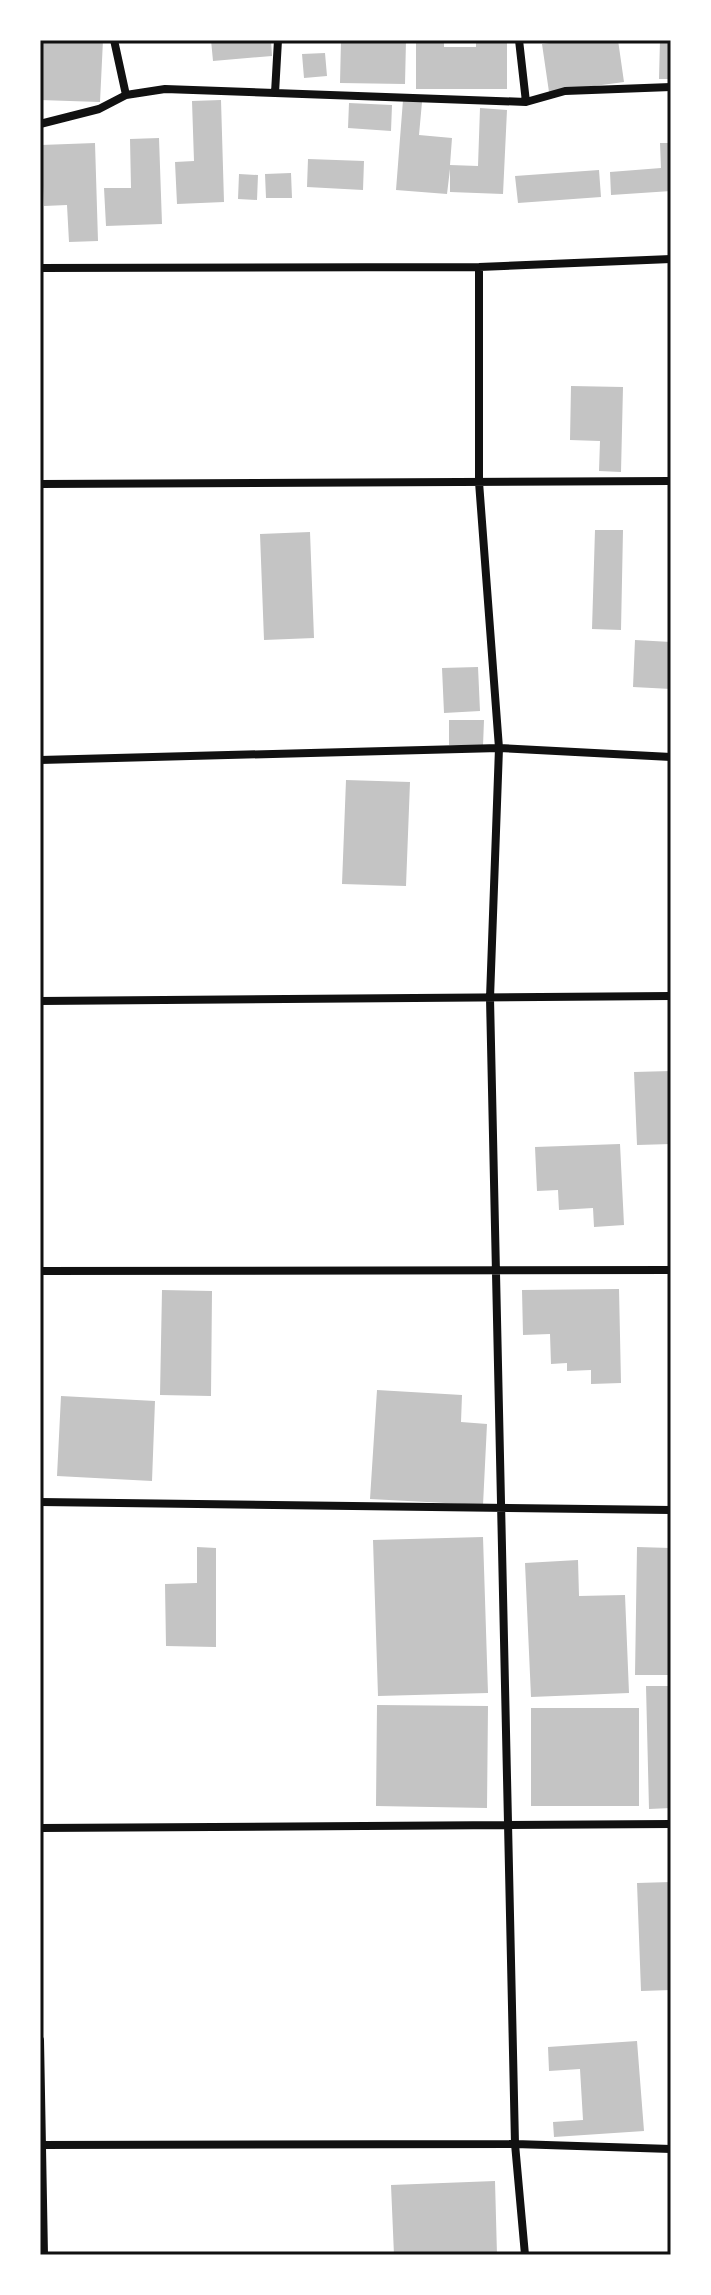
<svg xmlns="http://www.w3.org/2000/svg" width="711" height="2295" font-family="Karla,sans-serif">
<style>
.building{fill:#c4c4c4}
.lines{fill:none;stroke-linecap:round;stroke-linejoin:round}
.minor{stroke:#111;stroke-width:8}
.neatline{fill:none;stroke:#111;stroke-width:3}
</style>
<rect width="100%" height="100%" fill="#fff"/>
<path class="building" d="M 40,40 L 103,40 L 100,102 L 40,100 Z
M 211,40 L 271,40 L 272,56 L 213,61 Z
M 341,40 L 406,40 L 405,84 L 340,83 Z
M 416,40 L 444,40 L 444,47 L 476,47 L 476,40 L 507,40 L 507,89 L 416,89 Z
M 573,40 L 618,40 L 624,82 L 549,92 L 542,44 Z
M 660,40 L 671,40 L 671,79 L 659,79 Z
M 325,53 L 327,76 L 304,78 L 302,54 Z
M 221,100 L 224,202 L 177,204 L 175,162 L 194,161 L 192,101 Z
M 403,100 L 422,102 L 419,135 L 452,138 L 450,165 L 478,166 L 480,108 L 507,110 L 503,194 L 450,192 L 450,169 L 447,194 L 396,190 Z
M 349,103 L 392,105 L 391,131 L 348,128 Z
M 159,138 L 162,224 L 106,226 L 104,188 L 131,188 L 130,139 Z
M 95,143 L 98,241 L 69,242 L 67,205 L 44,206 L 41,145 Z
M 660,143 L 671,143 L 671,191 L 611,195 L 610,172 L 661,168 Z
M 308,159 L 364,161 L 363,190 L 307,187 Z
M 599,170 L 601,197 L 518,203 L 515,176 Z
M 291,173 L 292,198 L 266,198 L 265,174 Z
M 239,174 L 258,175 L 257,200 L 238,199 Z
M 571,386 L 623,387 L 621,472 L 599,471 L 600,441 L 570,440 Z
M 595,530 L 623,530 L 621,630 L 592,629 Z
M 310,532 L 314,638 L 264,640 L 260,534 Z
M 635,640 L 671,642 L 671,689 L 633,687 Z
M 478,667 L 480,711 L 444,713 L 442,668 Z
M 449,720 L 484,720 L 483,746 L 449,745 Z
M 346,780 L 410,782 L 406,886 L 342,884 Z
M 671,1071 L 671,1144 L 637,1145 L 634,1072 Z
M 620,1144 L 624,1225 L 594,1227 L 593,1208 L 559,1210 L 558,1190 L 537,1191 L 535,1147 Z
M 619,1289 L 621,1383 L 591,1384 L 591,1370 L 567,1371 L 567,1363 L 551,1364 L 550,1334 L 523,1335 L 522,1290 Z
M 162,1290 L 212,1291 L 211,1396 L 160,1395 Z
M 377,1390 L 462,1395 L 461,1422 L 487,1424 L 483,1505 L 370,1499 Z
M 61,1396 L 155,1401 L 152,1481 L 57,1476 Z
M 483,1537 L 488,1693 L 378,1696 L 373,1540 Z
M 197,1547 L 216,1548 L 216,1647 L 166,1646 L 165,1584 L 197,1583 Z
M 637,1547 L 671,1548 L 671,1675 L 635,1675 Z
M 578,1560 L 579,1596 L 625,1595 L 629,1693 L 531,1697 L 525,1563 Z
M 646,1686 L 671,1686 L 671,1808 L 649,1809 Z
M 377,1705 L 488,1706 L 487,1808 L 376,1806 Z
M 531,1708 L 639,1708 L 639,1806 L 531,1806 Z
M 671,1882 L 671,1990 L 641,1991 L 637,1883 Z
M 637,2041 L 644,2131 L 554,2137 L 553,2122 L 583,2120 L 580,2069 L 549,2071 L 548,2047 Z
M 495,2181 L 497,2255 L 394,2255 L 391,2185 Z"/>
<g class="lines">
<path class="minor" d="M 114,40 L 126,95
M 519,40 L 526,102
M 275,93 L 278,40
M 40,124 L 99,109 L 126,95 L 165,89 L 526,102 L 565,91 L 671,87
M 479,267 L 479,482 L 499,748 L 490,998 L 515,2144 L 525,2255
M 40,268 L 479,267 L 671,259
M 40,484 L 671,481
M 40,760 L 499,748 L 671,757
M 40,1001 L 671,996
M 40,1271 L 671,1270
M 40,1502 L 671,1510
M 40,1828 L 671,1824
M 40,2040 L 44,2255
M 40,2145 L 515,2144 L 671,2149"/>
</g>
<rect width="711" height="2295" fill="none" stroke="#ffffff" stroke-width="84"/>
<rect x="42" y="42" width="627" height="2211" class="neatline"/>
</svg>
